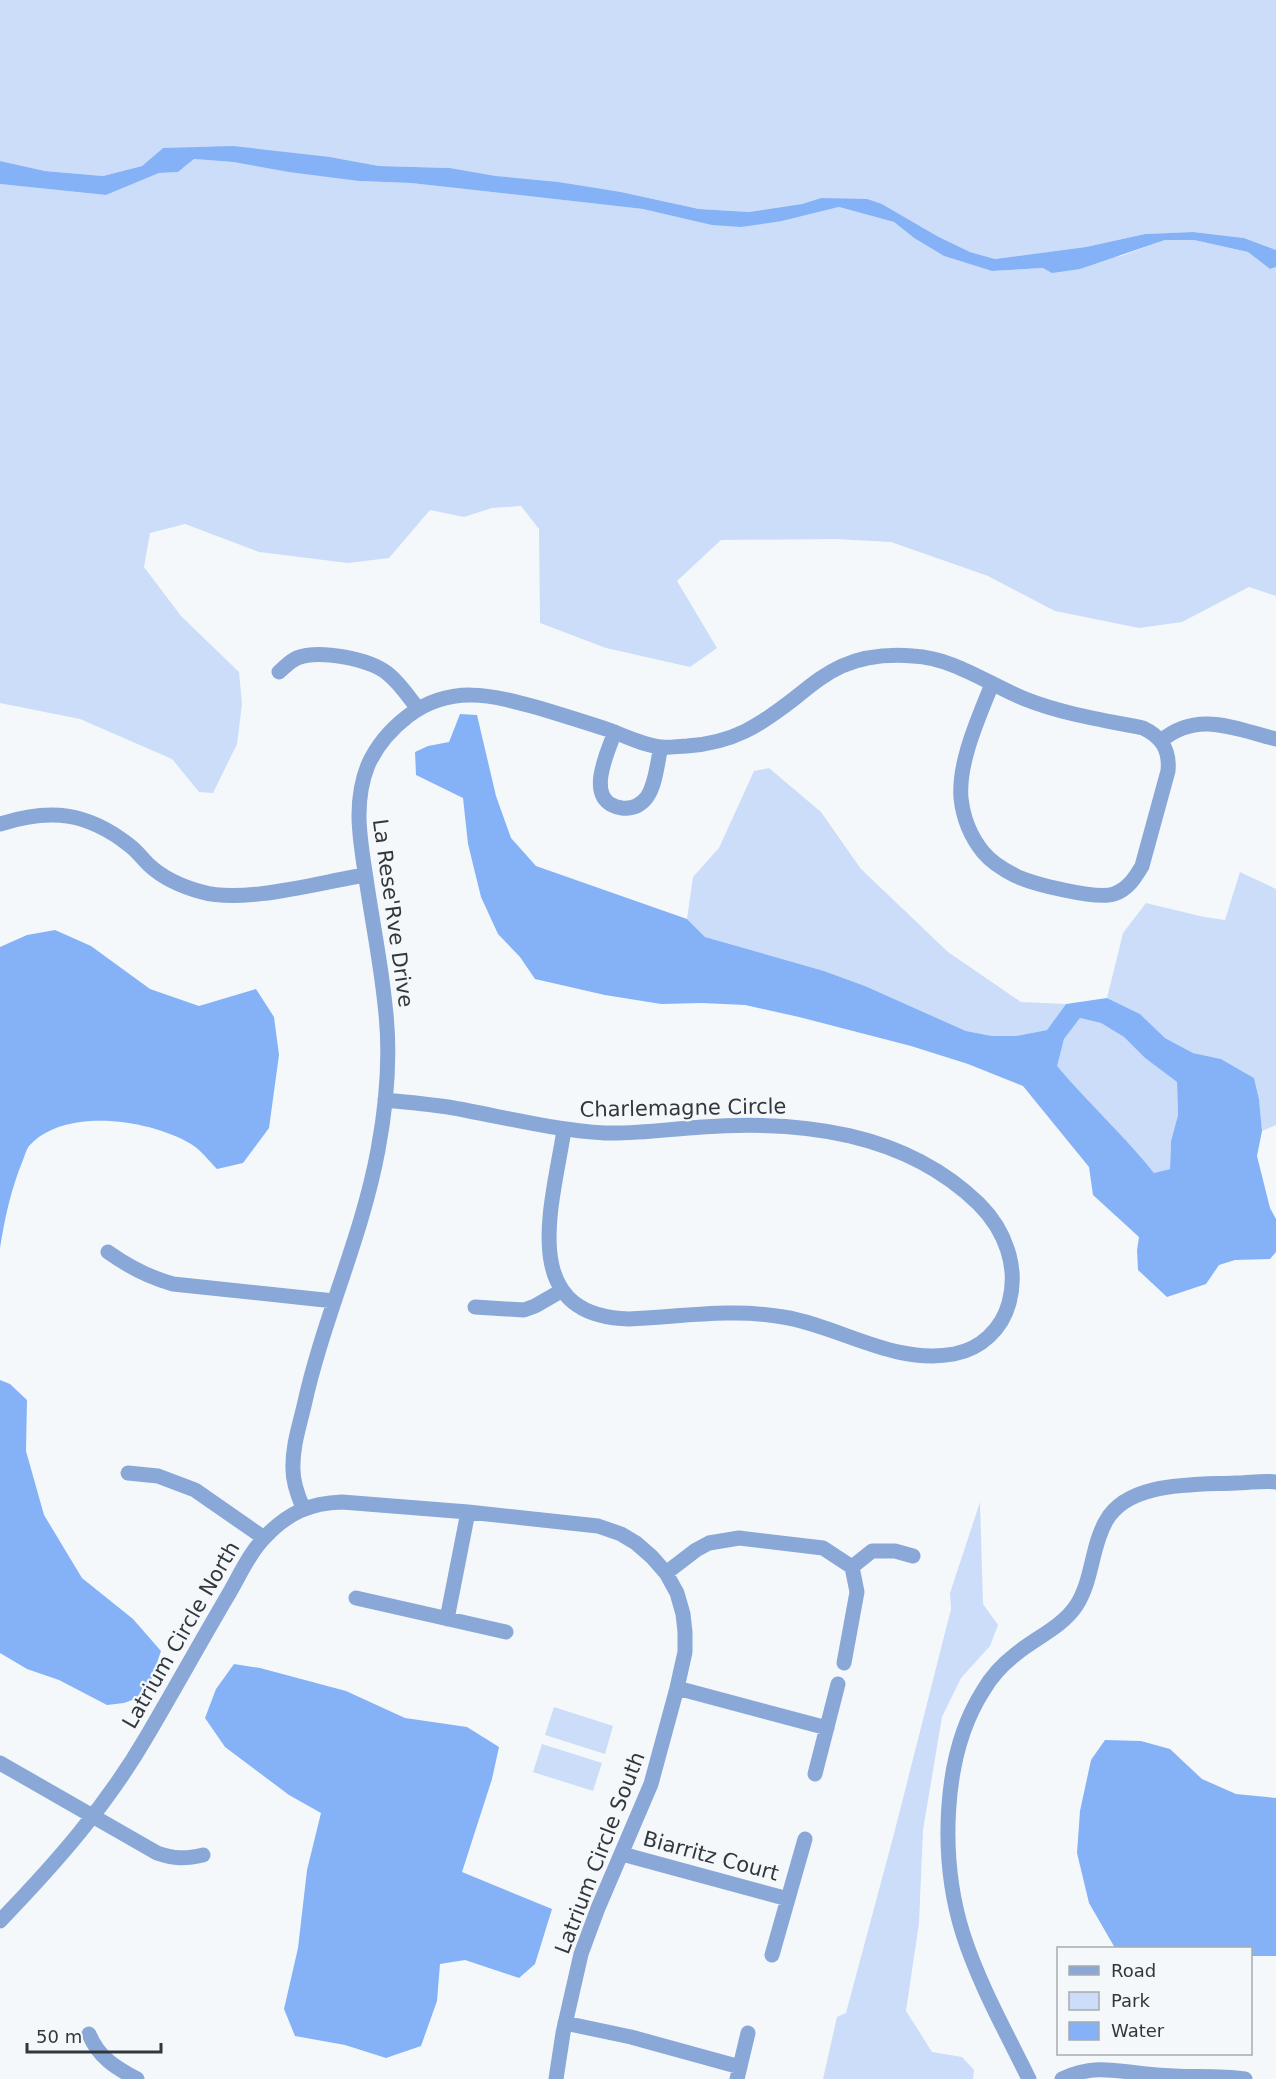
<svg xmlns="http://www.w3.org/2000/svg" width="1276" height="2079" font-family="'DejaVu Sans',sans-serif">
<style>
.green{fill:#cbddf9}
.water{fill:#85b2f7;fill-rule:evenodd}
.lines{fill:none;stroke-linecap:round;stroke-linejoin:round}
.minor{stroke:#8aa8d7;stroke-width:15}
.labels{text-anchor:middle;stroke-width:4.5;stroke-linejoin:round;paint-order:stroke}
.street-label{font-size:21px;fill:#32373e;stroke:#f5f8fb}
</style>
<rect width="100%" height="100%" fill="#f5f8fb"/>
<path class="green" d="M 0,0 L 1276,0 L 1276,250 L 1244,238 L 1193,232 L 1145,234 L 1086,247 L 995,259 L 970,252 L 937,236 L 882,204 L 821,198 L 802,204 L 749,212 L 699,209 L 621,192 L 496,176 L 450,168 L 379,166 L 330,157 L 163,148 L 142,166 L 103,176 L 45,171 L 0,161 Z
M 194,159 L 233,162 L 359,181 L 411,183 L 643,209 L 676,216 L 782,221 L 839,207 L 894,222 L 914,238 L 944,256 L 992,271 L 1043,268 L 1121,256 L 1165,240 L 1194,240 L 1248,252 L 1270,269 L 1276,267 L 1276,596 L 1249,587 L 1182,622 L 1139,628 L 1055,611 L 988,576 L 891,542 L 835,539 L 721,540 L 677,581 L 717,648 L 690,667 L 606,648 L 540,623 L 539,529 L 521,506 L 492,508 L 464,517 L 430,510 L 389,558 L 348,563 L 259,552 L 185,524 L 150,533 L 144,567 L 181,616 L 239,672 L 242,704 L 237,744 L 213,793 L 199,792 L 172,759 L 80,719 L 0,703 L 0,184 L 106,195 L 159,173 L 178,172 Z
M 769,768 L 821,812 L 861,869 L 948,952 L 1021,1002 L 1066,1004 L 1047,1030 L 1016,1036 L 992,1036 L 966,1031 L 865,986 L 824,971 L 705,937 L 687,919 L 693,877 L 719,848 L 754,771 Z
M 1240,872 L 1276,889 L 1276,1125 L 1262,1131 L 1259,1099 L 1254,1078 L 1221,1059 L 1193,1053 L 1165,1038 L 1140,1014 L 1107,998 L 1123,933 L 1146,903 L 1204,917 L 1225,920 Z
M 1080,1018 L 1101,1023 L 1124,1037 L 1145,1058 L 1177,1082 L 1178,1115 L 1171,1141 L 1170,1169 L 1154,1173 C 1124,1135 1088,1103 1056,1066 L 1064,1039 Z
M 980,1502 L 983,1604 L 998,1625 L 990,1646 L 961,1678 L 942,1717 L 923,1830 L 919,1923 L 906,2011 L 932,2052 L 962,2057 L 974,2070 L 973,2079 L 823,2079 L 837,2017 L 846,2013 L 895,1830 L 951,1609 L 950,1593 Z
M 554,1707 L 613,1726 L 605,1754 L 545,1735 Z
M 542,1744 L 602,1763 L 593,1791 L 533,1772 Z"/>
<path class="water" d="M 233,146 L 330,157 L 379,166 L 450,168 L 496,176 L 558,182 L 621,192 L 699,209 L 749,212 L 802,204 L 821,198 L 867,199 L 882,204 L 937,236 L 970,252 L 995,259 L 1086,247 L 1145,234 L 1193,232 L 1244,238 L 1276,250 L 1276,267 L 1270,269 L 1248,252 L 1194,240 L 1165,240 L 1080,269 L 1052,273 L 1043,268 L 992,271 L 944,256 L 914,238 L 894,222 L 839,207 L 782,221 L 741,227 L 712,225 L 643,209 L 411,183 L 359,181 L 289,172 L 233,162 L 194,159 L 178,172 L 159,173 L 106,195 L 0,184 L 0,161 L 45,171 L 103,176 L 142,166 L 163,148 Z
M 460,714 L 477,715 L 496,796 L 511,838 L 536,866 L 687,919 L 705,937 L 824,971 L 865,986 L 966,1031 L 992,1036 L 1016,1036 L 1047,1030 L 1066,1004 L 1107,998 L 1140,1014 L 1165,1038 L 1193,1053 L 1221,1059 L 1254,1078 L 1259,1099 L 1262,1131 L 1257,1156 L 1270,1208 L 1276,1219 L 1276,1252 L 1270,1259 L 1235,1260 L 1219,1265 L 1206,1284 L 1167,1297 L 1138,1270 L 1137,1250 L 1139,1237 L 1093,1195 L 1089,1167 L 1023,1086 L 968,1064 L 911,1046 L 799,1017 L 745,1005 L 702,1003 L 661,1004 L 605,995 L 535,979 L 520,957 L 498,934 L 481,897 L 468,844 L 463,798 L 416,775 L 415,752 L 428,746 L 449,742 ZM 1080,1018 L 1101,1023 L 1124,1037 L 1145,1058 L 1177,1082 L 1178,1115 L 1171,1141 L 1170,1169 L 1154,1173 C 1124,1135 1088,1103 1057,1066 L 1064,1039 Z
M 55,930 L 91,946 L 150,989 L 199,1006 L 256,989 L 274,1017 L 279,1055 L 269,1128 L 243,1163 L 217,1169 C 209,1161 201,1150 191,1144 C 150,1120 68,1107 31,1144 C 27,1147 25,1155 23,1160 C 11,1189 5,1217 0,1248 L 0,947 L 27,935 Z
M 0,1380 L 10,1384 L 27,1400 L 26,1451 L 44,1515 L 82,1578 L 133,1619 L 161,1651 L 146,1695 L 124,1703 L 107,1705 L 59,1680 L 27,1669 L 0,1653 Z
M 234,1664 L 260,1668 L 346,1691 L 405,1718 L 467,1727 L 499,1747 L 492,1779 L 462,1872 L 552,1909 L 535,1964 L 519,1978 L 465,1960 L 440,1964 L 437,2001 L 421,2046 L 386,2058 L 345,2045 L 295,2036 L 284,2009 L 298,1948 L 307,1870 L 321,1813 L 289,1795 L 225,1747 L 205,1718 L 216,1689 Z
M 1105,1740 L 1141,1741 L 1170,1749 L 1202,1779 L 1236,1794 L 1276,1798 L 1276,1956 L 1251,1956 L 1250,1948 L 1115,1948 L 1089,1903 L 1077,1853 L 1080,1811 L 1091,1760 Z"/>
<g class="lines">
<path class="minor" d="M 279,672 C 285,667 290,661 297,658 C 319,649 369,659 387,673 C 400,683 408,696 418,709
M 615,732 C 607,753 583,803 622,808 C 632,809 641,805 647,797 C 656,784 657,763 661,747
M 1161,741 C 1197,710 1235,729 1276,739
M 0,824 C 50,808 87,812 129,845 C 137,851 142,858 149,865 C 163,878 183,887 202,892 C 244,904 321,882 365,875
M 385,1100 C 406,1102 427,1104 448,1107 C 500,1116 552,1130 605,1133 C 638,1134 670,1129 702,1127 C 801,1120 905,1132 979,1204 C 1005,1230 1019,1267 1009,1303 C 1002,1329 981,1349 954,1354 C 893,1365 840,1326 783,1317 C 733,1308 679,1317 629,1319 C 515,1316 553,1203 564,1130
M 108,1252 C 129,1267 148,1277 173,1284 L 334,1301
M 475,1307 L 524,1310 L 535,1306 L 561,1291
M 128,1473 L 158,1476 L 195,1490 L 264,1538
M 303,1508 C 298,1496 293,1483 293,1470 C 292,1448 299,1427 304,1406 C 323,1319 362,1237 378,1150 C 387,1102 391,1053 385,1005 C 381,965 373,925 367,885 C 361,844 352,805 368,765 C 377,745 391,729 408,716 C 451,684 492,695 539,708 C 562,715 585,722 609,730 C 625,736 645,746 662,747 C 670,748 679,746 687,746 C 733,743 759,726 795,698 C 810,686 824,674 842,666 C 865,656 888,654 913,656 C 954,658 988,684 1025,699 C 1063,714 1103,720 1143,728 C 1162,737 1170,750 1168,771 L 1142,866 C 1135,878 1128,889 1114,894 C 1096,900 1034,884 1016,876 C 1004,870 992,863 983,852 C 971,837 963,817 961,798 C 958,762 979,717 992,684
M 666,1573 L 696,1550 L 709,1543 L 739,1538 L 823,1548 L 852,1567 L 872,1551 L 895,1551 L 913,1556
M 356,1598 L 506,1632
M 447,1619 L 468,1512
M 844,1663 L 857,1592 L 852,1567
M 677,1688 L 827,1728
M 0,1763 L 157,1853 C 174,1859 186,1859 203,1855
M 815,1774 L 838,1684
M 622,1854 L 788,1899
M 0,1921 C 56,1863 107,1805 147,1736 C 174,1690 200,1643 227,1597 C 239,1577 249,1553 266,1536 C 288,1513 310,1503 342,1502 L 468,1512 L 598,1526 L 621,1534 L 636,1543 L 652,1557 L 666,1573 L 677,1593 L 683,1614 L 685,1632 L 685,1652 L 677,1688 L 651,1784 L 598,1908 L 581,1954 L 563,2033 L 556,2079
M 772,1955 L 805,1839
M 565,2023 L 631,2037 L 740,2067
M 89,2034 C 98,2057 116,2068 137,2079
M 737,2079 L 748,2033
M 1029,2079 C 1006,2032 979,1984 963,1934 C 940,1861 941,1757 983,1691 C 991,1677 1003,1664 1016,1654 C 1035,1638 1061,1628 1076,1606 C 1093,1580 1091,1547 1106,1521 C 1128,1481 1196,1485 1235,1483 C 1249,1483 1263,1480 1276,1482
M 1062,2079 C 1097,2062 1122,2073 1157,2075 C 1187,2078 1216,2075 1245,2079"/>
</g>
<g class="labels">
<g class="street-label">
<text transform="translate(393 913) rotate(82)" y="7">La Rese'Rve Drive</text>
<text transform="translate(683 1108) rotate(-1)" y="7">Charlemagne Circle</text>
<text transform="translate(181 1635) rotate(-60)" y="7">Latrium Circle North</text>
<text transform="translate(600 1853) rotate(-69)" y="7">Latrium Circle South</text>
<text transform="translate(711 1856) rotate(15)" y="7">Biarritz Court</text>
</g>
</g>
<rect x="1057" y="1947" width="195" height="108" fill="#f5f8fb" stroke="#a7abaf" stroke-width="1.5"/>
<rect x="1069" y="1966" width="30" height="9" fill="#8aa8d7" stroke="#a7abaf" stroke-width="1.5"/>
<text x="1111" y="1977" font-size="18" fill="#32373e">Road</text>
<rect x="1069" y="1992" width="30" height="18" fill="#cbddf9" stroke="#a7abaf" stroke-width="1.5"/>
<text x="1111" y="2007" font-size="18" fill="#32373e">Park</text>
<rect x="1069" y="2022" width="30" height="18" fill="#85b2f7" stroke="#a7abaf" stroke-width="1.5"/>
<text x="1111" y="2037" font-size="18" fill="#32373e">Water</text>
<path d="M27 2043v9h134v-9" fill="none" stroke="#32373e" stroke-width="3"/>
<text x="36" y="2043" font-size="18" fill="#32373e" stroke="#f5f8fb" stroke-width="4.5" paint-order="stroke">50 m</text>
</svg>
